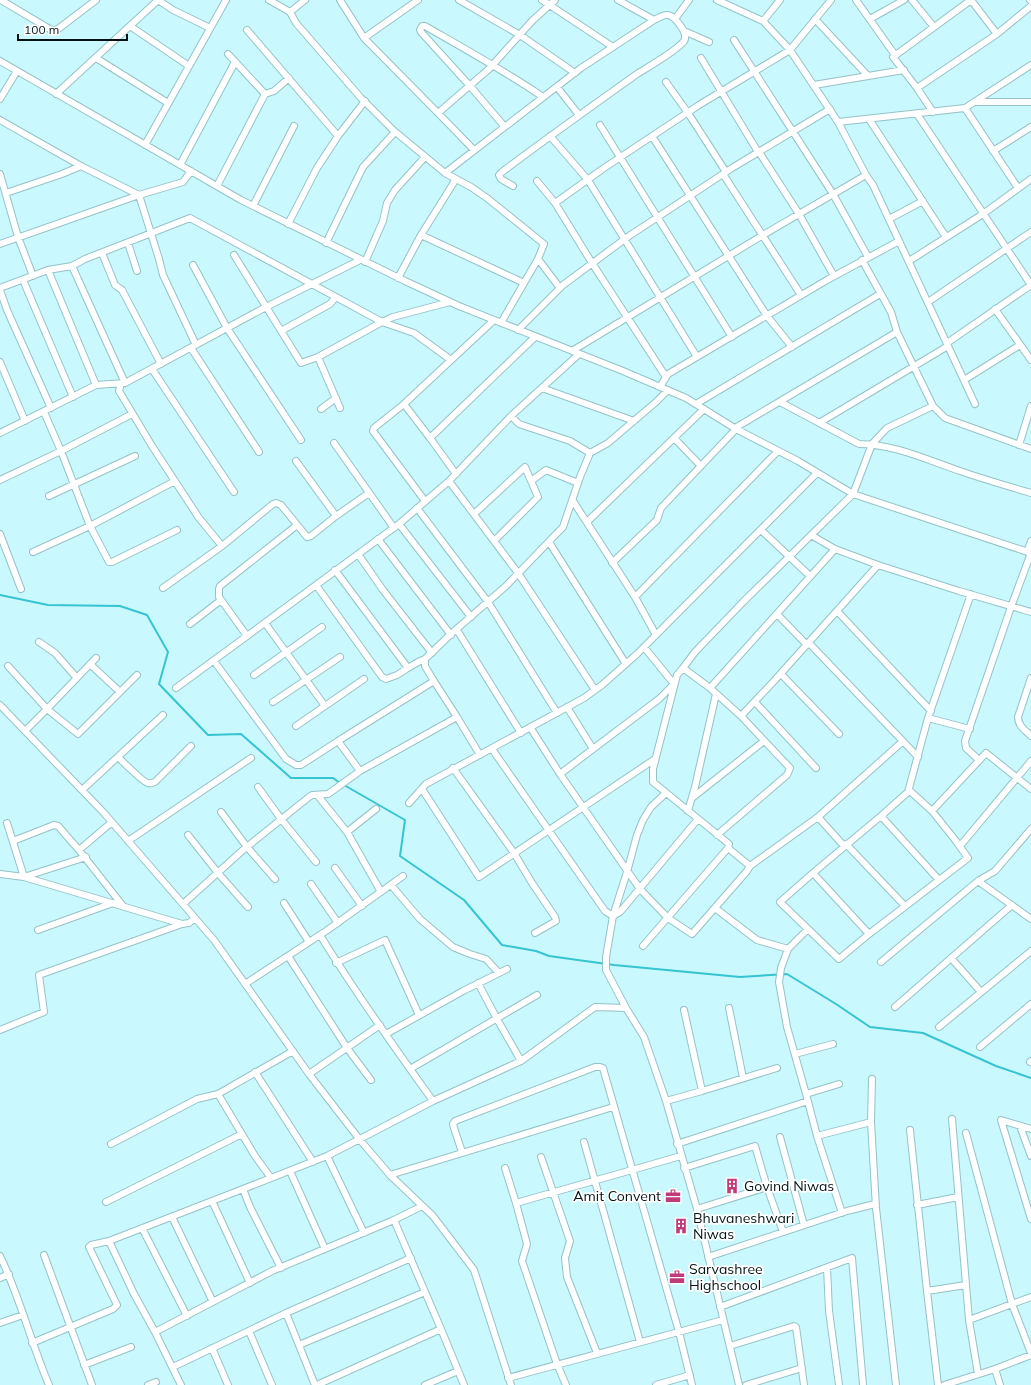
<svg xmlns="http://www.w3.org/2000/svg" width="1031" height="1385" font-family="Mulish,sans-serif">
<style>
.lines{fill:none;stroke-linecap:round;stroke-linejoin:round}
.stream{stroke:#37c4d2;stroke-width:2}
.street-casing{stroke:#94c2c7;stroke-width:8}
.street{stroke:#fff;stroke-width:6}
.labels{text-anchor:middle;stroke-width:3.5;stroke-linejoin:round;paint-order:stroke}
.poi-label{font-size:14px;fill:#021214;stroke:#fff;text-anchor:start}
</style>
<rect width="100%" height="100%" fill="#c9f9fe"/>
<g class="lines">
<path class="stream" d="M 0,595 L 48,605 L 120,606 L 147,615 L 168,652 L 159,684 L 208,735 L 241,734 L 291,778 L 333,778 L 340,783
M 344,785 L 405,820 L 400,856 L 464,900 L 502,945 L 536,951 L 549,956 L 614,965 L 740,977 L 787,974 L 836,1004 L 870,1027 L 923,1033 L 996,1066 L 1031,1078"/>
<g class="street-casing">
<path id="street" d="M 1,0 L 53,31 L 58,29 L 96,0
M 158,0 L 173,10 L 210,28
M 269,0 L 290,12
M 305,0 L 290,12 L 296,23 L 361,98 L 393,130 L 445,173 L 471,187 L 487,198 L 544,244 L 538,259 L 560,288
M 340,0 L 364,38 L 438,113
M 459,0 L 520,35 L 575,73
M 542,0 L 613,47
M 717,0 L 763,21 L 790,50 L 838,122 L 866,175 L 873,185 L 975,404
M 856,0 L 895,55
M 912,0 L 934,27
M 1030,0 L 1031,1
M 675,19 L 689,0
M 815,19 L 868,76
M 870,19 L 904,0
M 763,21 L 780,0
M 130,26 L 189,66
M 247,30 L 338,136
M 684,31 L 709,42
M 997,34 L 1031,6
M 364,38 L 418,0
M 734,40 L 833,194 L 868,257
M 96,58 L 168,103
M 701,58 L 758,152
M 0,61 L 241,200 L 405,281 L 459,306 L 623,371 L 686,398 L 736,429 L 798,461 L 853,494 L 1031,553
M 666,82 L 688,113 L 726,172
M 814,85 L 904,70
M 557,87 L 579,115
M 917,88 L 997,34 L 971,0
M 56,94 L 157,1
M 265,94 L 274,91 L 289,78
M 0,99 L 17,71
M 977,102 L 1031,102
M 965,108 L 1018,188
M 933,112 L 917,88 L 893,57 L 971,0
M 917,114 L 1031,285
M 869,119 L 946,237
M 0,120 L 81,166 L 139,195
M 838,122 L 965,108 L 1031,65
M 600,125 L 732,337
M 504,126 L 470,86 L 421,32 L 420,30 L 422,26 L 425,26 C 465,49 505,71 543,97
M 550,136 L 588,180 L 697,357
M 652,136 L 767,316 L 792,347
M 145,145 L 226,0
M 474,150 L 438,113 L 489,69 L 532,21 L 555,0
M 993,151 L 1031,127
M 759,152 L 799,214 L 834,276
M 180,165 L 235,62
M 191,171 L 183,182 L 139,195 L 159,259 L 163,275 L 196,345
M 445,173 L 581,68 L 654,20
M 0,174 L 18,237 L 33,276
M 723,174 L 801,295
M 537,181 L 555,203 L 592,263 L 666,377
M 217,186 L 265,94 L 228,54
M 513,186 L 501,179 L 499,175 L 502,172 C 547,138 592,106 637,74 C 648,67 678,50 684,41 C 689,34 675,16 668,15 C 664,14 659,18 654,20 L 618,0
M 6,193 L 62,174 L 81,166
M 555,203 L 604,168 L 699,105 L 790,50 L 831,0
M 253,206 L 294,126
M 889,219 L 923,201
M 288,224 L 317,168 L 338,136 L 365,101
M 421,235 L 456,179
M 128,243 L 137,271
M 326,243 L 363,167 L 395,132
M 0,244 L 139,195
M 102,253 L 115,285 L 122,290 L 161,364
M 234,255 L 301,363 L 318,357 L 382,322 L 414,333 L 451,360
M 862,260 L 891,312 L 897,332 L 933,406 L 945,418 L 1031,449
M 909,261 L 983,214 L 1031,179
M 365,262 L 383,221 L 387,203 L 395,190 L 425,157
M 193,265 L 227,328 L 301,440
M 72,266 L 125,383
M 48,270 L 96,385
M 398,278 L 421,235 L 524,283 L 501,323
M 23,280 L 73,397
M 524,283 L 538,259
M 0,288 L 48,270 L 72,266 L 85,259 L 190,218 L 382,322 L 393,317 L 450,302
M 0,290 L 7,310 L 51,408
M 928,302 L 1031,232
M 995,309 L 1031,360
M 518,330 L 563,285 L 629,236 L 732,168 L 830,109
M 281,331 L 330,304 L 336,297
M 947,343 L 1031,285
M 191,348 L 259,452
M 572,351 L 763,235 L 866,175
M 318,357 L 340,408
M 0,362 L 25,421
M 152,369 L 234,492
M 964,380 L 1020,345
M 121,383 L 119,391 L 152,446 L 199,518 L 222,546
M 660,387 L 668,374 L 827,280 L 899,241
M 542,388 L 634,421
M 780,402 L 859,444 C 894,444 927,460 960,471 C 983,479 1007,486 1031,493
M 404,404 L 374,428 L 373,431 L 425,501
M 696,404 L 880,294
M 321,409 L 336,398
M 44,412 L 61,451 L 90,526 L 109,562 L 112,562 L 177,530
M 511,416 L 519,424 L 570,441 L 590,453
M 819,423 L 948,346
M 735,428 L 897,332
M 0,433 L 96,385 L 125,383 L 266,307 L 360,260
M 430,438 L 404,404 L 494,320
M 674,438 L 701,466
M 334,443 L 394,528
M 1019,445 L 1031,406
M 296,461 L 336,516
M 456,474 L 430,438 L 535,337
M 0,480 L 61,451 L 132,414
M 449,481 L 518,573 L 595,690
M 531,481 L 546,470 L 578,483
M 49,496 L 135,456
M 573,501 L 635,597 L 656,635
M 417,508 L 488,602 L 557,713
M 474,514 L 525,467 L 538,497 L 494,541
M 587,522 L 704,409
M 399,524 L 471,617
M 761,530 L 810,576
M 0,534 L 21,589
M 811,535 L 835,549
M 378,539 L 451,635
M 549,542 L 626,664
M 33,552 L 90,526 L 175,481
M 1027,552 L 1031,541
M 358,554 L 383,590 L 432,653
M 612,563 L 657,520 L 661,508 L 736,429
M 335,570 L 408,668 L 418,662 L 425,659
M 316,585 L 382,677 L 386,679 L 397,675 L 408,668
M 163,588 L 222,546 L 273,504 L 276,503 L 281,505 L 307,537 L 311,536 L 336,516 L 369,493
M 635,597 L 778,451
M 837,611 L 931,711
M 777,614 L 807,645
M 265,623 L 325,706
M 190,624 L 221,600
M 457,630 L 521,733
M 247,636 L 219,597 L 219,589 L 220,586 L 296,526
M 39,642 L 55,653 L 77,678
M 809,643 L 918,757
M 644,647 L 674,684 L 659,699 L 560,774 L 640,889 L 668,918 L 692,934 L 747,871 L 750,866 L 818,817
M 214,661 L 286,759 L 296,765 L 301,765 L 338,741
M 90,664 L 120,692
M 8,666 L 47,709 L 96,658
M 683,668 L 695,652 L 744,601 L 853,494 L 872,444 L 887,428 L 933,406
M 781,674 L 839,734
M 254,675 L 322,627
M 1031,678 L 1018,717 C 1018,726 1025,730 1031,736
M 176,688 L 247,636 L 399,524 L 449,481 L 511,416 L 579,354
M 273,702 L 340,657
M 755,702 L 816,768
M 0,705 L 104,813 L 214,940 L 309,1074 L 360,1140 L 390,1175 L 433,1216 L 474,1270 L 511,1385
M 567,707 L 593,749
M 741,716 L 775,680 L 878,565 L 959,591 L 1031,612
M 928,718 L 970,729
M 296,726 L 364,679
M 530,727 L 560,774
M 25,731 L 47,709 L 78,734 L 137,675
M 492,749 L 605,911 L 613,916 L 620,912 L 698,819
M 480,755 L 457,717 L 432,678 L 425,666 L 425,659 L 452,633 L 506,586 L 563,527 L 580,477 L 590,453 L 608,443 L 656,402 L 668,390
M 118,757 C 123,762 143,782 148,783 C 151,784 152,783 155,782 L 191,746
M 979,760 L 966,748 L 965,741 L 1011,607 L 1031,553
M 453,768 L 514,853 L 532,883 L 555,917 L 556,921 L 535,933
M 360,771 L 338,741 L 434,681
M 258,787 L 281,819 L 316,862
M 422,789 L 479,877 L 655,759
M 82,790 L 163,715
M 909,790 L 932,811
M 318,796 L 347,832 L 381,892
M 692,798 L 764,741
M 409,803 L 426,784 L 584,698 L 602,685 L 637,654 L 817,473
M 688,811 L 695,787 L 716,694
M 221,812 L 247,847 L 275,879
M 881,816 L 939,880
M 112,822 L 79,850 L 123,906
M 7,823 L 24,877 L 182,924
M 347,832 L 376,809
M 188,835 L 218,873 L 248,907
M 717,835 L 787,775 L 790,768 L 741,716 L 710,688 L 835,549 L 878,565
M 13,841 L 54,825 L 58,826 L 79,850
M 128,841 L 251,758
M 846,844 L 905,906
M 844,846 L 818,817 L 902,742
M 960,846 L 1031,761
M 728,848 L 750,866
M 335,868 L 362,906
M 813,873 L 780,902 L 839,959 L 869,934 L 968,858 L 956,841 L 932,811 L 986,753 L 1031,789
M 0,874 L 24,877 L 86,857
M 978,881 L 1031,919
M 311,884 L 338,923
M 391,885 L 420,919 L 453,947 L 470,954 L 486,959 L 499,973
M 284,903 L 309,942
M 183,904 L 243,850 L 309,797 L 312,795 L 328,794 L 360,771 L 457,717
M 715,908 L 757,940 L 788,949
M 808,929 L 788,949 L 781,968 L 779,982 L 787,1027 L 806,1094 L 817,1136 L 842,1213
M 38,930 L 113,903
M 869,934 L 813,873 L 881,816 L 908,792 L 928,718 L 971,594
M 320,935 C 355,992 394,1047 433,1101
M 643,946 L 728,848 L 729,844 L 653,782 L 653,769 L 677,675 L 683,668 L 710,688
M 288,956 L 347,1048 L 371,1080
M 951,958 L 981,992
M 881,962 L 978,881 L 995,871 L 1031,829
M 336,963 L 385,940 L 419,1015
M 478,983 L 497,1019 L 521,1061
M 245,984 L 326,931 L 403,876
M 895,1007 L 1012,905
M 626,1008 L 606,970 L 606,957 L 613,916 L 627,872 L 637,835 L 643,820 L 651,807 L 666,793
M 729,1008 L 743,1078
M 684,1010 L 702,1091
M 939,1027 L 1031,951
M 0,1030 L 44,1012 L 39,975 L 182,924 L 189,923 L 195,918
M 386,1034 L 463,991 L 507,969
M 980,1047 L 1031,1004
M 795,1054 L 833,1044
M 1030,1062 L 1031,1061
M 410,1069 L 537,995
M 255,1072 L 313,1162
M 309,1074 L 380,1025
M 872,1079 L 871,1122 L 876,1208 L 896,1385
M 806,1094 L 839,1084
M 666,1101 L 702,1091 L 777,1068
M 952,1119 L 969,1320
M 1020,1126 L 1031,1156
M 1031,1129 L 1001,1120 L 1031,1219
M 910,1130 L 927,1291 L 938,1385
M 966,1133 L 1012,1304 L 1031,1353
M 817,1136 L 871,1122
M 780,1137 L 804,1225
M 584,1142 L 640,1342
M 111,1144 L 197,1099 L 218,1094
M 677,1144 L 808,1101
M 462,1152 L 454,1128 L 453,1124 L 455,1121 L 595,1067 L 600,1067 L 603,1068 L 679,1332 L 692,1385
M 327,1156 L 364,1233
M 541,1157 L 570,1241 L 565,1258 L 567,1277 L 597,1353
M 505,1168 L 516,1203
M 684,1168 L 755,1146 L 767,1187 L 783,1232
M 290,1171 L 325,1249
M 390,1175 L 613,1107
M 271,1178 L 255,1156 L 218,1094 L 293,1051
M 212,1201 L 250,1283
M 106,1202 L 242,1134
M 917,1205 L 958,1197
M 422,1206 L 394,1220 L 441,1329 L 464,1385
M 697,1209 L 767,1187
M 172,1217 L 213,1302
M 142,1228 L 187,1316
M 44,1255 L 92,1385
M 0,1256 C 20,1297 31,1343 49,1385
M 708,1257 L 847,1211 L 875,1204
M 281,1268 L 250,1207 L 243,1189 L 327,1156 L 433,1101 L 521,1061 L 595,1007 L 626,1008 L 644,1037 L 666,1101 L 697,1209 L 739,1385
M 827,1268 L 829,1311 L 839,1385
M 0,1278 L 9,1274
M 927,1291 L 966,1285
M 720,1307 L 852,1258 L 863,1385
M 0,1323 L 23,1315
M 249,1331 L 272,1385
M 155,1332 L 272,1271 L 394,1220
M 32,1343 L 113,1309 L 117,1305 L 89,1247 L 91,1245 L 109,1241
M 299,1345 L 425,1292
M 730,1346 L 794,1326 L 796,1327 L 804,1385
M 212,1348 L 228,1385
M 84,1365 L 131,1347
M 173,1367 L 286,1313
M 995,1369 L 1000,1385
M 978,1374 L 969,1320 L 1031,1297
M 508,1378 L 723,1320
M 148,1385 L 156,1382
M 181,1385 L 155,1332 L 134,1294 L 109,1241 L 243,1189
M 315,1385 L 286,1313 L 411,1258
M 317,1385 L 441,1329
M 425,1385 L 458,1371
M 566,1385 L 557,1364 L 522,1261 L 527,1244 L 516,1203 L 681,1156
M 656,1385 L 690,1375
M 746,1385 L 802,1368
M 944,1385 L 995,1369 L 1031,1355"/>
</g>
<use href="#street" class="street"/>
</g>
<defs>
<g id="building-bare" transform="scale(1.2)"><path d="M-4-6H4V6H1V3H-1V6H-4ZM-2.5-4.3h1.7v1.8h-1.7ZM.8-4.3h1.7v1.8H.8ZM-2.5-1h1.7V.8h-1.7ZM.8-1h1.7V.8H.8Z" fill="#c13a7b" stroke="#fff" stroke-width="2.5" paint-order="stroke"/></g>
<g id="office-bare" transform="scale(1.2)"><path d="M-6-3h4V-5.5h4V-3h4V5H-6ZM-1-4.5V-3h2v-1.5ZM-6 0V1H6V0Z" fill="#c13a7b" stroke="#fff" stroke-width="2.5" paint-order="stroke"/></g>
</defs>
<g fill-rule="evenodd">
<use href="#building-bare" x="732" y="1186"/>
<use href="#office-bare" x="673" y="1196"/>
<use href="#building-bare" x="681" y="1226"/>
<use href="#office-bare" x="677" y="1277"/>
</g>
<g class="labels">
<g class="poi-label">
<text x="744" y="1191">Govind Niwas</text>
<text x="661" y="1201" text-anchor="end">Amit Convent</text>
<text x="693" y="1223">Bhuvaneshwari<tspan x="693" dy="16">Niwas</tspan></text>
<text x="689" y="1274">Sarvashree<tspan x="689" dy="16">Highschool</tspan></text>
</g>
</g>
<path d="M18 34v6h109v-6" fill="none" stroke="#021214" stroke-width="2"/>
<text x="24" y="34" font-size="12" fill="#021214" stroke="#ffffff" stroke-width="3" paint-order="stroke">100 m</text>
</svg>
